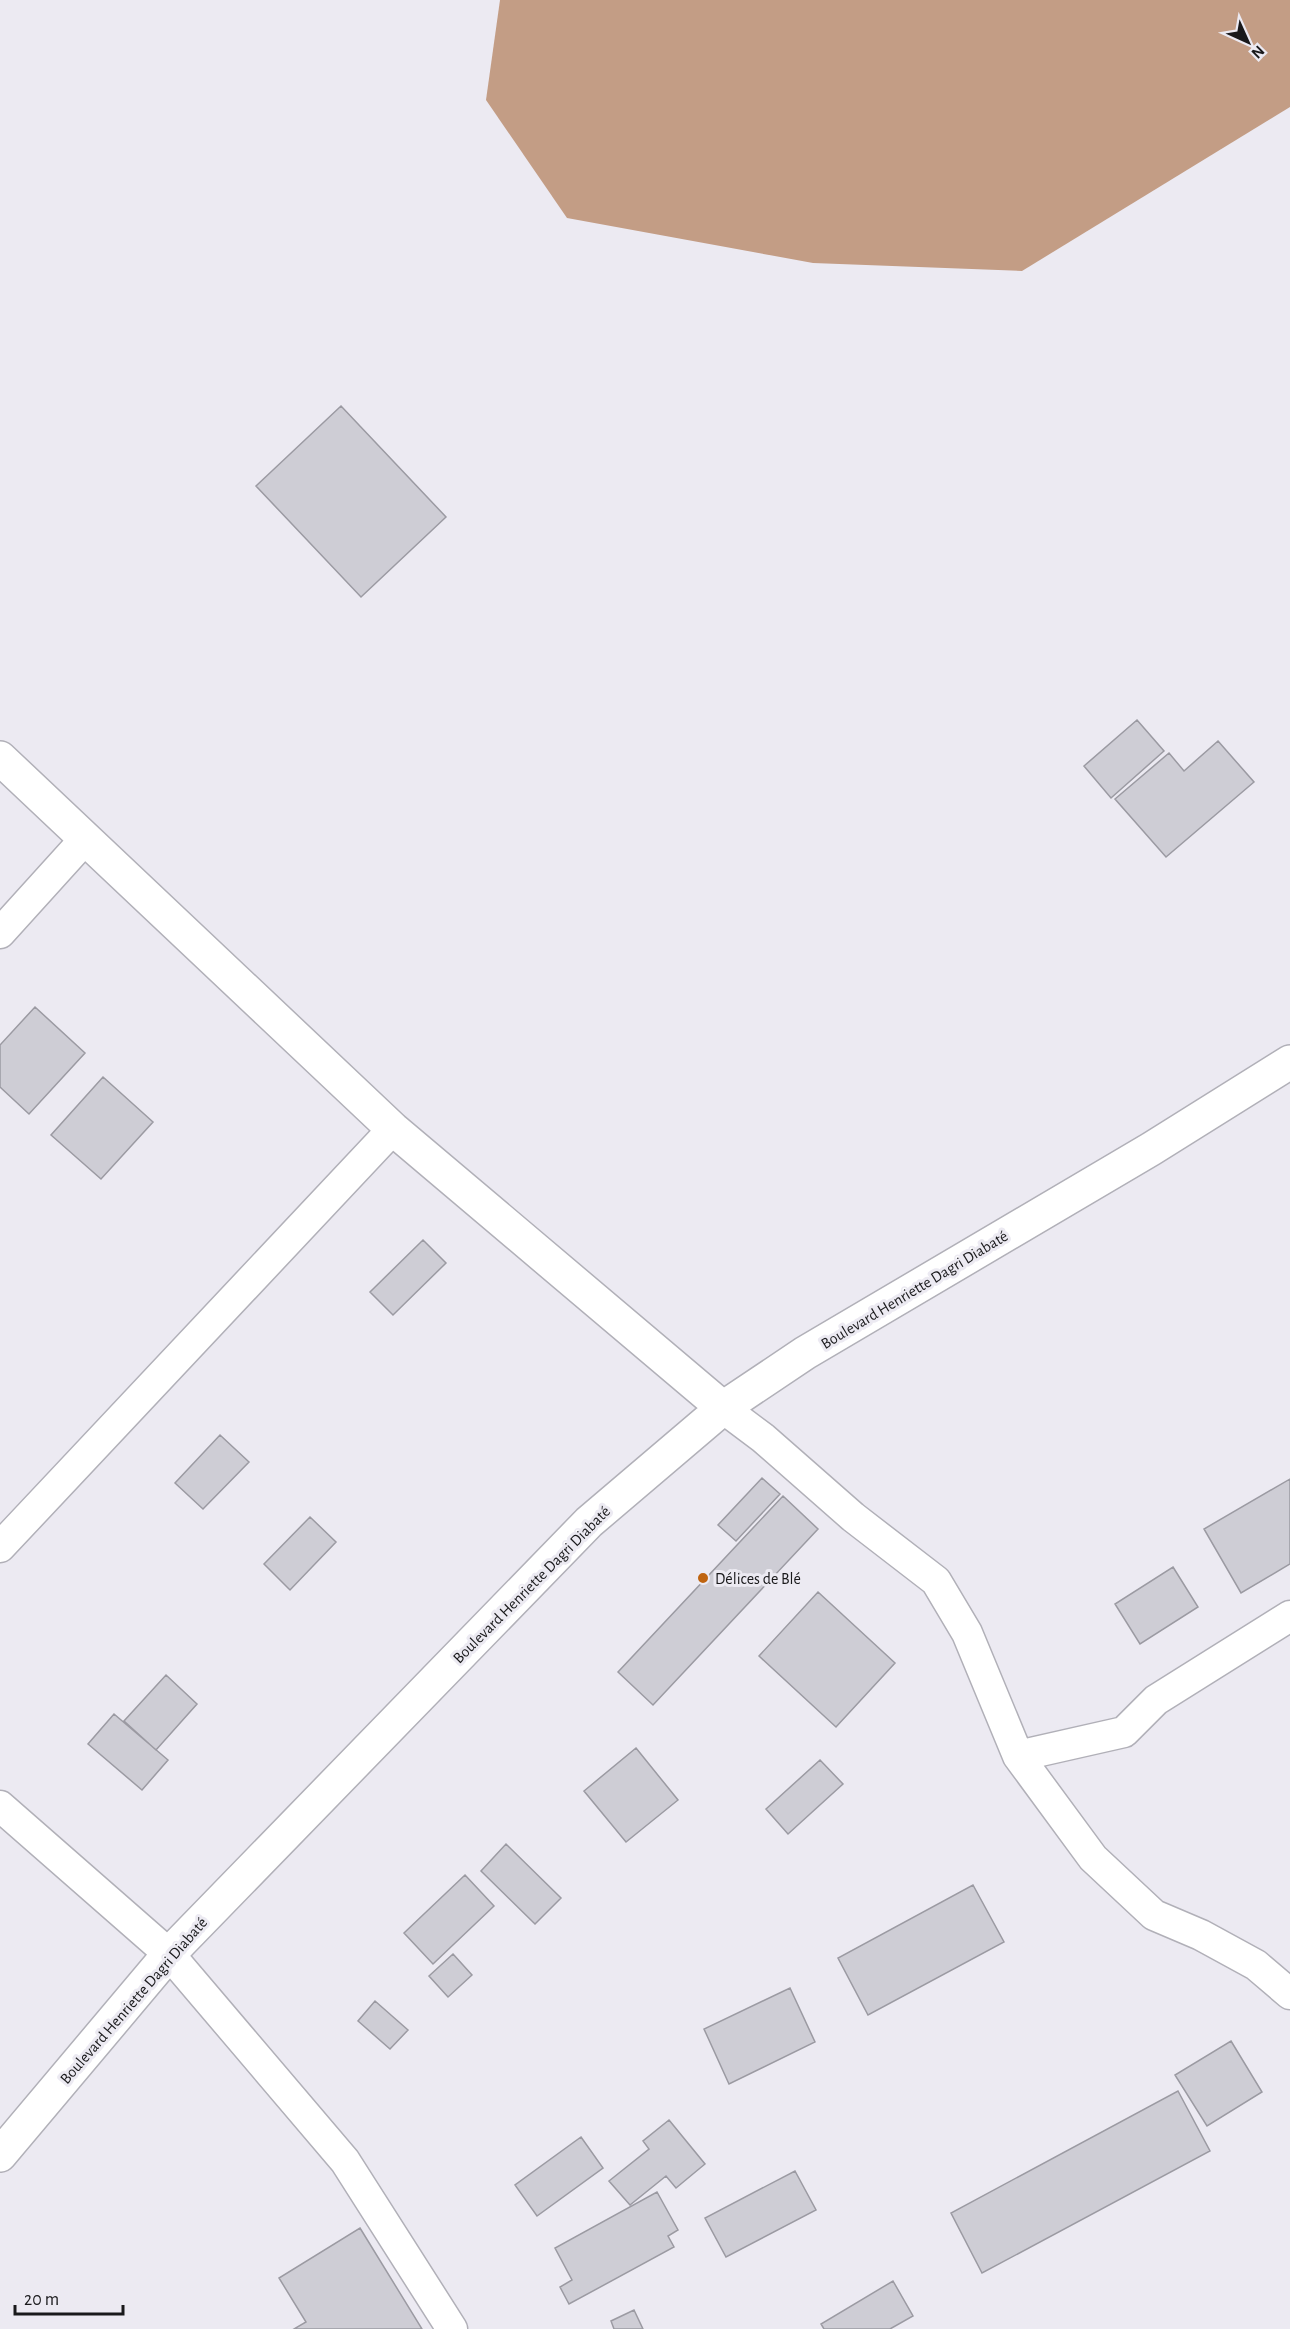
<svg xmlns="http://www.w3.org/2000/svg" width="1290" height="2329" font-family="'Alegreya Sans',sans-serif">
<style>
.water{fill:#c39d85}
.building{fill:#cecdd5;stroke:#9b9aa2;stroke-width:1.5}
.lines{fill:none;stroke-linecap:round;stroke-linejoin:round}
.street-casing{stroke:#b1b0b8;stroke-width:33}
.secondary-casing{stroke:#b1b0b8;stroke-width:36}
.street{stroke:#fff;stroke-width:30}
.secondary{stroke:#fff;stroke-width:33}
.poi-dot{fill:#bf6410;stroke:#eceaf2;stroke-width:2}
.labels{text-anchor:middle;stroke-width:6;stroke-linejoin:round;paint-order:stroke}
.street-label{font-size:16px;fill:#19191b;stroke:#eceaf2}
.poi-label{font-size:16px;fill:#19191b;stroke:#eceaf2;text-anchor:start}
</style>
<rect width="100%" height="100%" fill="#eceaf2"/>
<path class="water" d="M 500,0 L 1290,0 L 1290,107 L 1022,271 L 813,263 L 567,218 L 486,100 Z"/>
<path class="building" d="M 341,406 L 446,517 L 361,597 L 256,486 Z
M 1137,720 L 1164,751 L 1111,798 L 1084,766 Z
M 1218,741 L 1254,782 L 1166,857 L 1115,799 L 1169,753 L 1184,771 Z
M 35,1007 L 85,1053 L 29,1114 L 0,1087 L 0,1045 Z
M 103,1077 L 153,1122 L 101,1179 L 51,1135 Z
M 423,1240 L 446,1263 L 393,1315 L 370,1292 Z
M 220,1435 L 249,1462 L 203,1509 L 175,1483 Z
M 762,1478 L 780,1494 L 736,1541 L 718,1525 Z
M 1290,1479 L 1290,1564 L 1241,1593 L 1204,1529 Z
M 783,1496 L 818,1529 L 653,1705 L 618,1672 Z
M 310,1517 L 336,1542 L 290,1590 L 264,1564 Z
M 1173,1567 L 1198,1607 L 1140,1644 L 1115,1604 Z
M 818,1592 L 895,1663 L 836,1727 L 759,1656 Z
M 166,1675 L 197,1704 L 156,1750 L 124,1721 Z
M 114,1714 L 168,1760 L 142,1790 L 88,1744 Z
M 636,1748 L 678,1800 L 626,1842 L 584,1791 Z
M 820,1760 L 843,1784 L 788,1834 L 766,1809 Z
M 506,1844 L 561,1898 L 535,1924 L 481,1871 Z
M 465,1875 L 494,1906 L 433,1964 L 404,1933 Z
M 973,1885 L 1004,1942 L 868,2015 L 838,1958 Z
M 453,1954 L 472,1975 L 448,1997 L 429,1976 Z
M 790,1988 L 815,2042 L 729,2084 L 704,2029 Z
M 375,2001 L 408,2030 L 390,2049 L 358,2021 Z
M 1231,2041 L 1262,2092 L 1207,2126 L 1175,2075 Z
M 1178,2091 L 1210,2151 L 982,2273 L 951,2213 Z
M 669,2120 L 705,2164 L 676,2188 L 666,2176 L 630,2205 L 609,2181 L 649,2149 L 643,2141 Z
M 581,2137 L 603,2168 L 537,2216 L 515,2185 Z
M 795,2171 L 816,2210 L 726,2257 L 705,2218 Z
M 657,2192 L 678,2230 L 668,2236 L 674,2247 L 569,2304 L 560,2287 L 572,2280 L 555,2248 Z
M 360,2228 L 422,2329 L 294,2329 L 306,2322 L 279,2278 Z
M 893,2281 L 913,2316 L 890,2329 L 824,2329 L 821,2324 Z
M 634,2310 L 643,2329 L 614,2329 L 611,2321 Z"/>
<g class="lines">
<g class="street-casing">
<path id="street" d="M 0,933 L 86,838
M 723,1408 L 763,1438 L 853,1517 L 936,1581 L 967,1633 L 1018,1756 L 1093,1858 L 1154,1915 L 1201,1935 L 1256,1965 L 1290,1994
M 0,1547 L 393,1129
M 1018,1756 L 1124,1732 L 1156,1700 L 1290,1616
M 0,1806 L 169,1954 L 345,2161 L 452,2329"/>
</g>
<g class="secondary-casing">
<path id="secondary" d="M 0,758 L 393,1129 L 723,1408
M 0,2155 L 169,1954 L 589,1522 L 723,1408 L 805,1353 L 1151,1149 L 1290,1062"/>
</g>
<use href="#street" class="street"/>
<use href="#secondary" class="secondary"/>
</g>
<circle class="poi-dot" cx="703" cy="1578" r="6"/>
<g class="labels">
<g class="street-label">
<text transform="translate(914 1289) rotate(-31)" y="6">Boulevard Henriette Dagri Diabaté</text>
<text transform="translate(531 1584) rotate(-45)" y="6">Boulevard Henriette Dagri Diabaté</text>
<text transform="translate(133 2000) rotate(-49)" y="6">Boulevard Henriette Dagri Diabaté</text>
</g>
<g class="poi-label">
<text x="715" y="1584">Délices de Blé</text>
</g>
</g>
<g transform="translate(1248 42) rotate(135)" stroke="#eceaf2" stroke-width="4.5" paint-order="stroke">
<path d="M0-4.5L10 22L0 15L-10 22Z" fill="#19191b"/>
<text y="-9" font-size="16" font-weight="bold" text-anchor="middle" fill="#19191b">N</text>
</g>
<path d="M15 2305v9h108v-9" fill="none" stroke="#19191b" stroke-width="3"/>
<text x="24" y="2305" font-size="18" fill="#19191b" stroke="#eceaf2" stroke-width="4.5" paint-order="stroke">20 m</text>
</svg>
